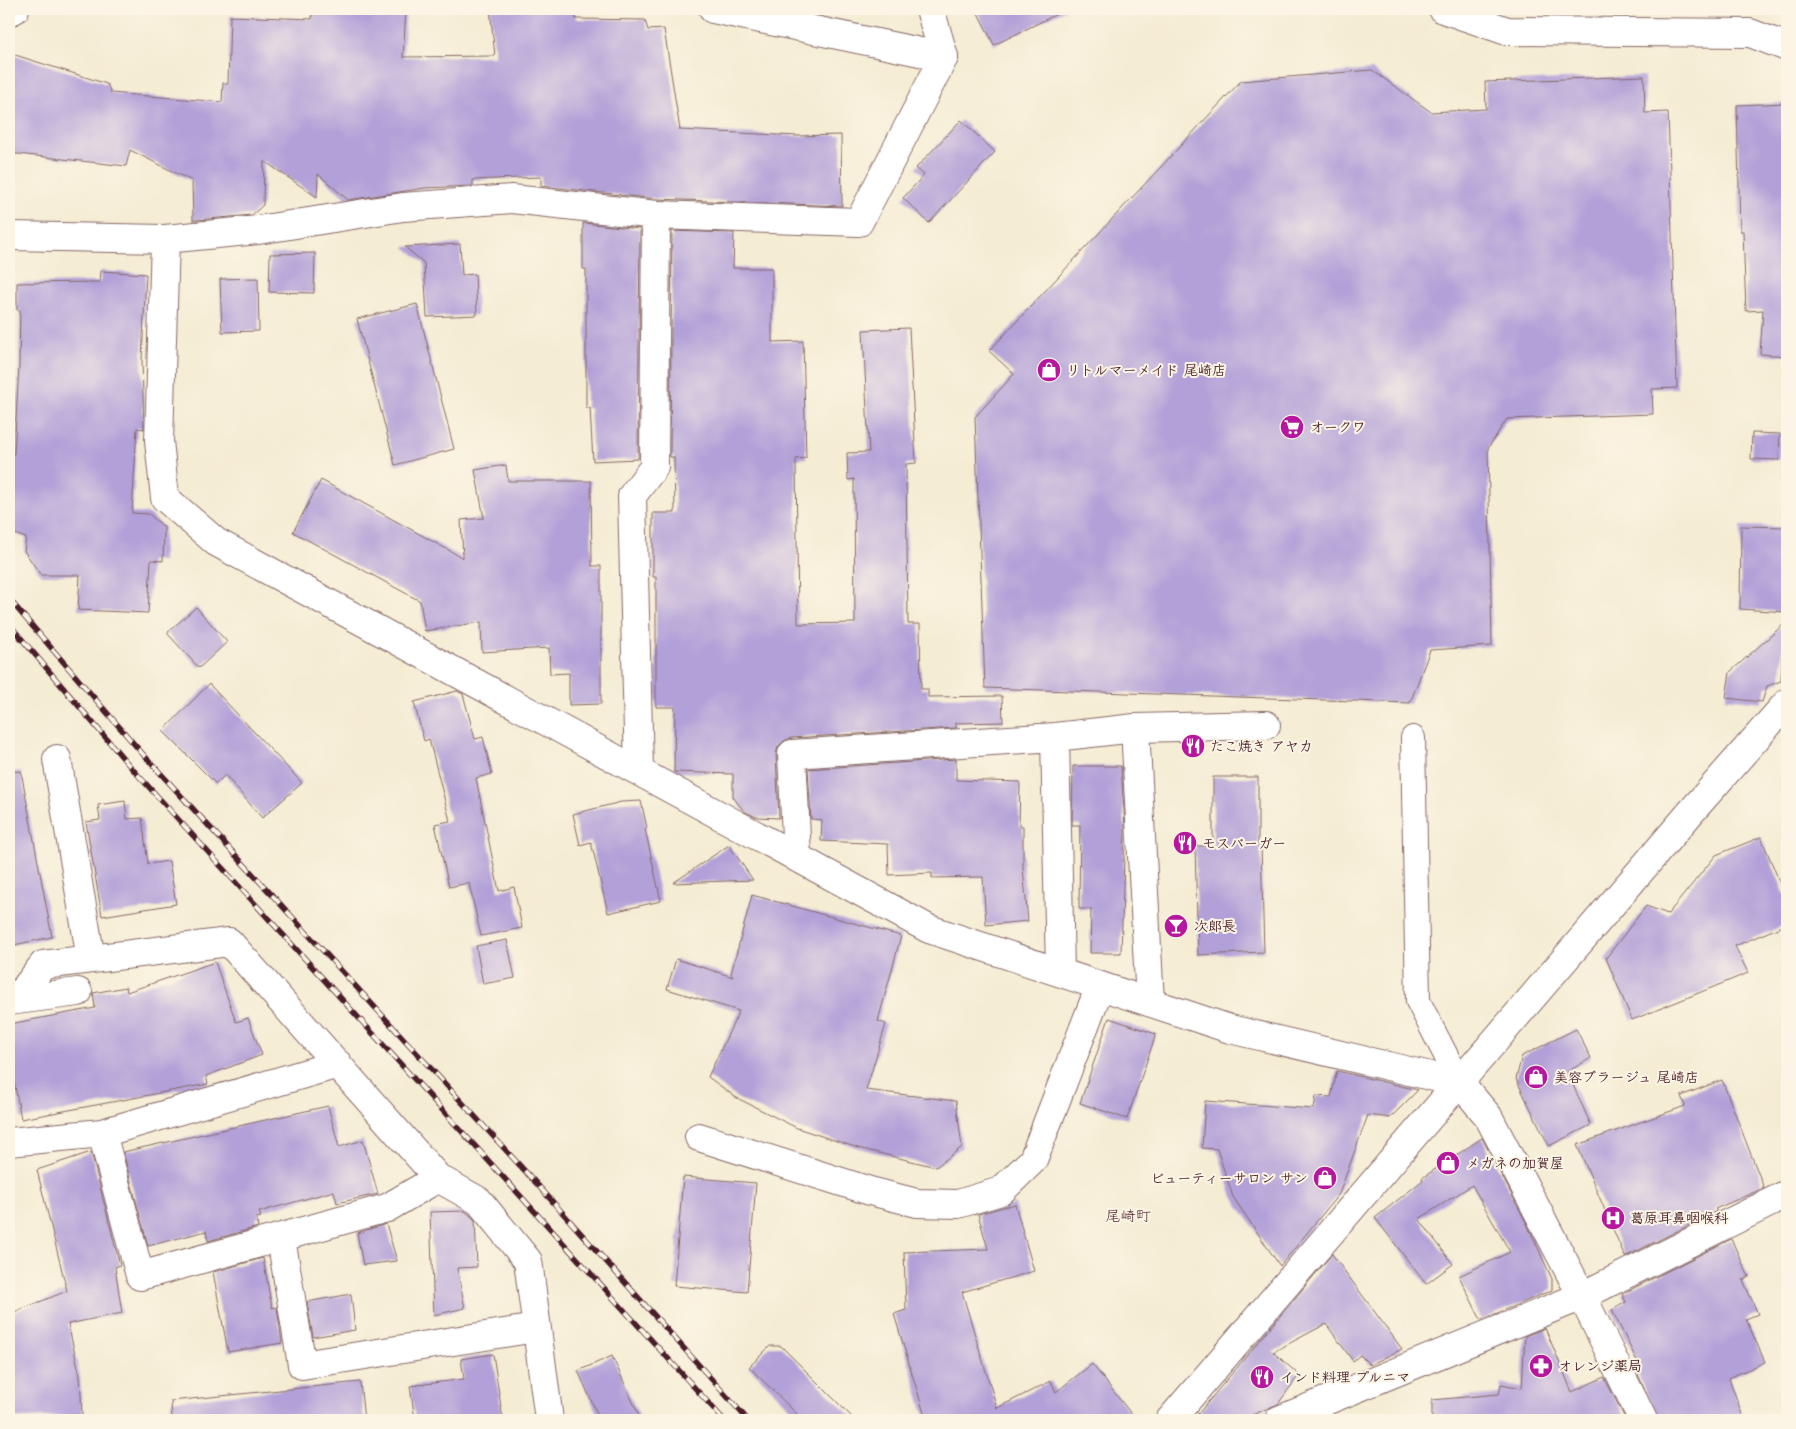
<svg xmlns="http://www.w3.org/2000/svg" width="1796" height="1429" font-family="Mali,'Klee One',sans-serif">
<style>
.building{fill:#b2a0d8}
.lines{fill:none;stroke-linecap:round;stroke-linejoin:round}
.pedestrian-casing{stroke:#866766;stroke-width:26}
.minor-casing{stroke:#866766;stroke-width:30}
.tertiary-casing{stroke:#866766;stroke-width:30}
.pedestrian{stroke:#fff;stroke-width:24}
.minor{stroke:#fff;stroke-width:28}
.tertiary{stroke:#fff;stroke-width:28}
.rail-casing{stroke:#4a1f2b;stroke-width:5.5}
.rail{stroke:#fcf5e5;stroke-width:4;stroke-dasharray:11;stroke-linecap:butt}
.labels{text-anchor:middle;stroke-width:4;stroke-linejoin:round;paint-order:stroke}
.poi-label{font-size:14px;font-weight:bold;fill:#4a1f2b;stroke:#fcf5e5;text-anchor:start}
.neighbourhood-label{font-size:15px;fill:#4a1f2b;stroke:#fcf5e5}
</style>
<rect width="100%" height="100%" fill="#fcf5e5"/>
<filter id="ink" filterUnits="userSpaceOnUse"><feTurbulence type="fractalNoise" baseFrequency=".02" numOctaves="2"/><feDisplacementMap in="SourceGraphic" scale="10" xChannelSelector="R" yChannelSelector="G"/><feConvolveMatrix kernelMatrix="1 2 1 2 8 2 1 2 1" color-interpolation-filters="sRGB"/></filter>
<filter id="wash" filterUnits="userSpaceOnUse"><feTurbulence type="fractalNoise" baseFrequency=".0096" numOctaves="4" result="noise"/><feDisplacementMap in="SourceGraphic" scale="20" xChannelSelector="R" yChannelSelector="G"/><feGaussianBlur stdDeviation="1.12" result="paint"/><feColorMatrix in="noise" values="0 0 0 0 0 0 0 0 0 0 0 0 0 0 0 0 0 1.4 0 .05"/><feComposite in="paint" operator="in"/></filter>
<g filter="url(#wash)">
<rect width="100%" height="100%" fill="#f4ecd3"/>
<g id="blocks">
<path class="building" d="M 312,9 L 406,9 L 403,57 L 495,56 L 490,9 L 575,9 L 576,19 L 645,20 L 648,30 L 664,29 L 680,130 L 798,136 L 841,135 L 842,206 L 657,199 L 541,186 L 541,177 L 473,180 L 473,186 L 425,188 L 348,200 L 318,174 L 317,197 L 264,161 L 263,205 L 252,215 L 197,220 L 193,220 L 192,181 L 130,150 L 126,166 L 9,153 L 9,53 L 107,84 L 111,93 L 222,102 L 223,83 L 228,84 L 230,16 L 312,19 Z
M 976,9 L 1067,9 L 994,45 Z
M 1372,70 L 1431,112 L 1486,109 L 1485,82 L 1644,76 L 1645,113 L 1668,112 L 1677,388 L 1652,389 L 1653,414 L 1507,419 L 1488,448 L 1492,646 L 1430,650 L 1410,703 L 985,688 L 975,417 L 1014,374 L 989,351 L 1241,81 Z
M 1787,103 L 1787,356 L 1760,354 L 1763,310 L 1746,311 L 1743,231 L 1740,231 L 1737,105 Z
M 961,120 L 995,152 L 929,223 L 903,198 L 924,175 L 916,168 Z
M 583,223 L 640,229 L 638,459 L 593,461 L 590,408 L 586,408 L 586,269 L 583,269 Z
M 672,231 L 734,233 L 733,268 L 772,268 L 772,342 L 803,341 L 806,458 L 796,459 L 798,624 L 855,623 L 854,479 L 848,480 L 847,453 L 869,452 L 863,330 L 909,328 L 916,463 L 906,464 L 908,624 L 920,624 L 921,689 L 928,689 L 928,697 L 1002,696 L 1003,722 L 956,723 L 956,728 L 791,738 L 784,741 L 778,747 L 776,755 L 779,818 L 756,817 L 744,811 L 733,797 L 733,774 L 674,772 L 675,707 L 656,707 L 656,577 L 653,577 L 653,513 L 675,513 L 674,457 L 670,457 Z
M 460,244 L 462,275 L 475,274 L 477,315 L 427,317 L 424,263 L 405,247 Z
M 315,253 L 314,293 L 269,292 L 270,254 Z
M 101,271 L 146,274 L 142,360 L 144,429 L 137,428 L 132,513 L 149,514 L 164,527 L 163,561 L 151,560 L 148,613 L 78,610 L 80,575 L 41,575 L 24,551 L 26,538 L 9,532 L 9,454 L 14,454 L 19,366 L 20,310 L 17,310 L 17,283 L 100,282 Z
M 258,278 L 259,331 L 222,332 L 220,279 Z
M 417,304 L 454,449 L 395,465 L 357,319 Z
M 1752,433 L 1780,434 L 1779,460 L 1751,459 Z
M 506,465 L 508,481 L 591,481 L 592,566 L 601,566 L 601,704 L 569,705 L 569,673 L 550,674 L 549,648 L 482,652 L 481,622 L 425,631 L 420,601 L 293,532 L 321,480 L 463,558 L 461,520 L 484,518 L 475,470 Z
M 1741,526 L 1787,527 L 1787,612 L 1740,609 Z
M 196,607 L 227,642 L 199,668 L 167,633 Z
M 1784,624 L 1781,681 L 1767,686 L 1762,702 L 1726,698 L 1730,672 Z
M 209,684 L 302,783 L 262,818 L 225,775 L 216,784 L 163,731 Z
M 457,691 L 463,694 L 475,739 L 483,737 L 492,774 L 476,778 L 499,891 L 514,887 L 522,928 L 481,936 L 469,883 L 449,887 L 435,824 L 450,821 L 429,739 L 424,741 L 414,702 Z
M 956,759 L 956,780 L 1020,782 L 1019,826 L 1023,826 L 1023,868 L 1028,921 L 986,925 L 983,877 L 932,878 L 932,873 L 889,875 L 888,844 L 821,841 L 822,820 L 811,819 L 808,769 Z
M 1073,766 L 1121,766 L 1125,826 L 1121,953 L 1090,953 L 1091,909 L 1079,909 L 1080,825 L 1072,825 Z
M 21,771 L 52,937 L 9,946 L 9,772 Z
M 1213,777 L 1258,777 L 1258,844 L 1261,844 L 1264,952 L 1198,955 L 1195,846 L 1213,846 Z
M 125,801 L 127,819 L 142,818 L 148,864 L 169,861 L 176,904 L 102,916 L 86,822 L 100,820 L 98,805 Z
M 641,801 L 647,828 L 645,829 L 661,901 L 608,913 L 591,842 L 580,845 L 573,814 L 621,802 Z
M 1761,837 L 1787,900 L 1787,924 L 1735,946 L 1748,973 L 1632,1020 L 1606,958 L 1646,906 L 1668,914 L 1716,855 Z
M 729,845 L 753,880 L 673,883 Z
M 752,895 L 901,936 L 878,1021 L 886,1024 L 866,1090 L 956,1101 L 962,1147 L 936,1167 L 858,1148 L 797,1128 L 737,1098 L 708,1077 L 739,1011 L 667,989 L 676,959 L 733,977 L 731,974 Z
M 507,940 L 515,978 L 483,984 L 476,946 Z
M 215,962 L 236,1022 L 248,1018 L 262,1055 L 206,1076 L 208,1084 L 21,1119 L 11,1063 L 9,1064 L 9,1024 L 95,1008 L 93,993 L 126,987 L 127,992 Z
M 1109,1018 L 1156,1034 L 1127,1119 L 1080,1103 Z
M 1576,1029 L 1591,1058 L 1567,1072 L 1591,1125 L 1549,1146 L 1516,1079 L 1522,1056 Z
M 1337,1071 L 1418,1090 L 1390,1118 L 1368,1115 L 1339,1194 L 1280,1266 L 1233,1197 L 1217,1149 L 1202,1148 L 1205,1101 L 1314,1109 L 1316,1096 L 1331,1097 Z
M 1722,1080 L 1764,1188 L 1715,1209 L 1717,1211 L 1625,1257 L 1577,1145 L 1685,1106 L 1681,1096 Z
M 328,1106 L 339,1147 L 363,1140 L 378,1194 L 337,1203 L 334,1191 L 259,1212 L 261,1217 L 256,1218 L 258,1227 L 208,1241 L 206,1231 L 148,1246 L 123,1152 Z
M 1482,1138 L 1527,1224 L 1552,1279 L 1552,1290 L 1481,1320 L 1459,1276 L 1510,1252 L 1472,1185 L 1419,1219 L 1453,1264 L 1426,1284 L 1375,1218 L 1423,1180 L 1422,1178 Z
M 91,1152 L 120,1265 L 115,1267 L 122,1313 L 68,1324 L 80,1376 L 82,1415 L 9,1419 L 9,1314 L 67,1291 L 37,1170 Z
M 683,1177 L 756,1183 L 747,1292 L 674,1286 Z
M 1015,1204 L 1034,1271 L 962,1292 L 997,1408 L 1051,1381 L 1056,1392 L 1092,1364 L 1136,1420 L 926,1420 L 894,1314 L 906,1310 L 904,1252 L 988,1249 L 978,1214 Z
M 465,1211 L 475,1220 L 477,1267 L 457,1268 L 465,1308 L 434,1315 L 430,1212 Z
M 386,1224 L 397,1261 L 363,1265 L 357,1233 Z
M 1731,1239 L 1749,1277 L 1743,1280 L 1758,1314 L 1746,1319 L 1765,1362 L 1729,1378 L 1744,1420 L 1658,1420 L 1633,1363 L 1637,1361 L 1612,1310 L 1626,1302 L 1622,1294 Z
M 1332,1254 L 1402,1349 L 1370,1365 L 1360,1355 L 1353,1361 L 1326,1324 L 1273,1352 L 1299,1375 L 1278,1404 L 1240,1420 L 1193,1420 Z
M 263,1258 L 272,1308 L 277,1307 L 282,1343 L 228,1352 L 213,1272 Z
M 351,1294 L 355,1330 L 313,1337 L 307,1302 Z
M 1545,1328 L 1572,1392 L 1604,1377 L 1626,1420 L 1432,1420 L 1432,1400 L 1499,1394 L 1501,1384 L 1522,1388 L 1525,1336 Z
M 770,1346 L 781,1346 L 855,1420 L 803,1420 L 749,1367 Z
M 493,1354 L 503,1420 L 415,1420 L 410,1386 L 464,1379 L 461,1359 Z
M 612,1356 L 641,1420 L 600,1420 L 578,1371 Z
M 360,1382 L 364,1420 L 172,1420 L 171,1401 Z"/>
</g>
</g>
<g filter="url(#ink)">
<use href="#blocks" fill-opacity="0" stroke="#866766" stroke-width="1"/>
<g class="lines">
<g class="pedestrian-casing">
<path id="pedestrian" d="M 1413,738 L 1418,1001 L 1460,1083"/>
</g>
<g class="minor-casing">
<path id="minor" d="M 1443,9 L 1507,31 L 1750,33 L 1787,47
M 1135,728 L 1150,1002
M 1055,737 L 1060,972
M 57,759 L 91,959
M 639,771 L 632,496 L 654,467 L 656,215 L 859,222 L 944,57 L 930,9
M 797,858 L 792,754 L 1055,737 L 1135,728 L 1266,725
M 16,1000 L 43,965 L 229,942 L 438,1178 L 479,1201 L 528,1261 L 549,1420
M 9,1001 L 78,992
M 102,1133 L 140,1276 L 387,1208 L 438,1178
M 699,1137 L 870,1191 L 917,1203 L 958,1204 L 1001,1191 L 1033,1160 L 1100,986
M 9,1142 L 102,1133 L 338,1064
M 281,1238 L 302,1365 L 536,1328
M 1279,1420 L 1582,1296 L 1787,1194"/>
</g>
<g class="tertiary-casing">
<path id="tertiary" d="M 713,9 L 944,57
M 9,12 L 15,9
M 9,236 L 165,239 L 258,230 L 403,207 L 512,199 L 656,215
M 165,239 L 159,441 L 165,498 L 216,542 L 929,929 L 1230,1029 L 1460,1083 L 1488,1116 L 1582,1296 L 1643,1420
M 1170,1420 L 1691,812 L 1787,703"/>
</g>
<use href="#pedestrian" class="pedestrian"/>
<use href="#minor" class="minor"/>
<use href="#tertiary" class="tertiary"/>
<g class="rail-casing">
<path id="rail" d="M 9,599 L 141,752 L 535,1182 L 748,1420
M 9,624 L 128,764 L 724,1420"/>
</g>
<use href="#rail" class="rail"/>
</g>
</g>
<defs>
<g id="shop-disc" transform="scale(1.25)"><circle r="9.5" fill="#b5179e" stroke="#fcf5e5"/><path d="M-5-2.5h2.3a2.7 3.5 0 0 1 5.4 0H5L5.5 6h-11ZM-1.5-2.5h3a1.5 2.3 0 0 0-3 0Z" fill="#fff"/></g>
<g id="supermarket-disc" transform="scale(1.25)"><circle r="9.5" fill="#b5179e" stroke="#fcf5e5"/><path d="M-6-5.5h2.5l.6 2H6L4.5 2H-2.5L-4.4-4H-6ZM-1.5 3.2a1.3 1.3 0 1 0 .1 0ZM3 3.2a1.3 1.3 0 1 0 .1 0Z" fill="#fff"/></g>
<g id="restaurant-disc" transform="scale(1.25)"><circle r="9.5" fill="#b5179e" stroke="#fcf5e5"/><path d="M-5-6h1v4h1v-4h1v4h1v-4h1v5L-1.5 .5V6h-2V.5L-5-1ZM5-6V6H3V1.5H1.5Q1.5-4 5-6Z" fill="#fff"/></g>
<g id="bar-disc" transform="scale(1.25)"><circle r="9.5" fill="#b5179e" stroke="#fcf5e5"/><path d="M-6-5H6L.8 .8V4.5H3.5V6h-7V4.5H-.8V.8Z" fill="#fff"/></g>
<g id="hospital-disc" transform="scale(1.25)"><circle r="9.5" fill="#b5179e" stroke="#fcf5e5"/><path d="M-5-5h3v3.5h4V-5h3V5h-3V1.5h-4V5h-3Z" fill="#fff"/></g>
<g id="pharmacy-disc" transform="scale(1.25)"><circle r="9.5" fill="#b5179e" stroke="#fcf5e5"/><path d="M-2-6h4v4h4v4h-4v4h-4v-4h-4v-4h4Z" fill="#fff"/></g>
</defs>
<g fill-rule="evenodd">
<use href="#shop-disc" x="1049" y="370"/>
<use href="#supermarket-disc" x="1292" y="427"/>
<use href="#restaurant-disc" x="1193" y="746"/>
<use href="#restaurant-disc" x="1185" y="843"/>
<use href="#bar-disc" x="1176" y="926"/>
<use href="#shop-disc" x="1536" y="1077"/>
<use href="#shop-disc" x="1448" y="1163"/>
<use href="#shop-disc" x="1325" y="1178"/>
<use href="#hospital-disc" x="1613" y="1218"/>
<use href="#pharmacy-disc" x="1541" y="1366"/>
<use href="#restaurant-disc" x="1262" y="1377"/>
</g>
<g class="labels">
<g class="poi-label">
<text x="1066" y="375">リトルマーメイド 尾崎店</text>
<text x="1310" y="432">オークワ</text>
<text x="1210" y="751">たこ焼き アヤカ</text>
<text x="1202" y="848">モスバーガー</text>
<text x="1194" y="931">次郎長</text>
<text x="1554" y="1082">美容ブラージュ 尾崎店</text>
<text x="1466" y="1168">メガネの加賀屋</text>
<text x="1308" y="1183" text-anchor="end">ビューティーサロン サン</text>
<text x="1630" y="1223">葛原耳鼻咽喉科</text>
<text x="1558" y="1371">オレンジ薬局</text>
<text x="1280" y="1382">インド料理 プルニマ</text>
</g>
<g class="neighbourhood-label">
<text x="1128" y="1221">尾崎町</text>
</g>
</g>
<rect width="1796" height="1429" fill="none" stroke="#fcf5e5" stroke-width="30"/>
</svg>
